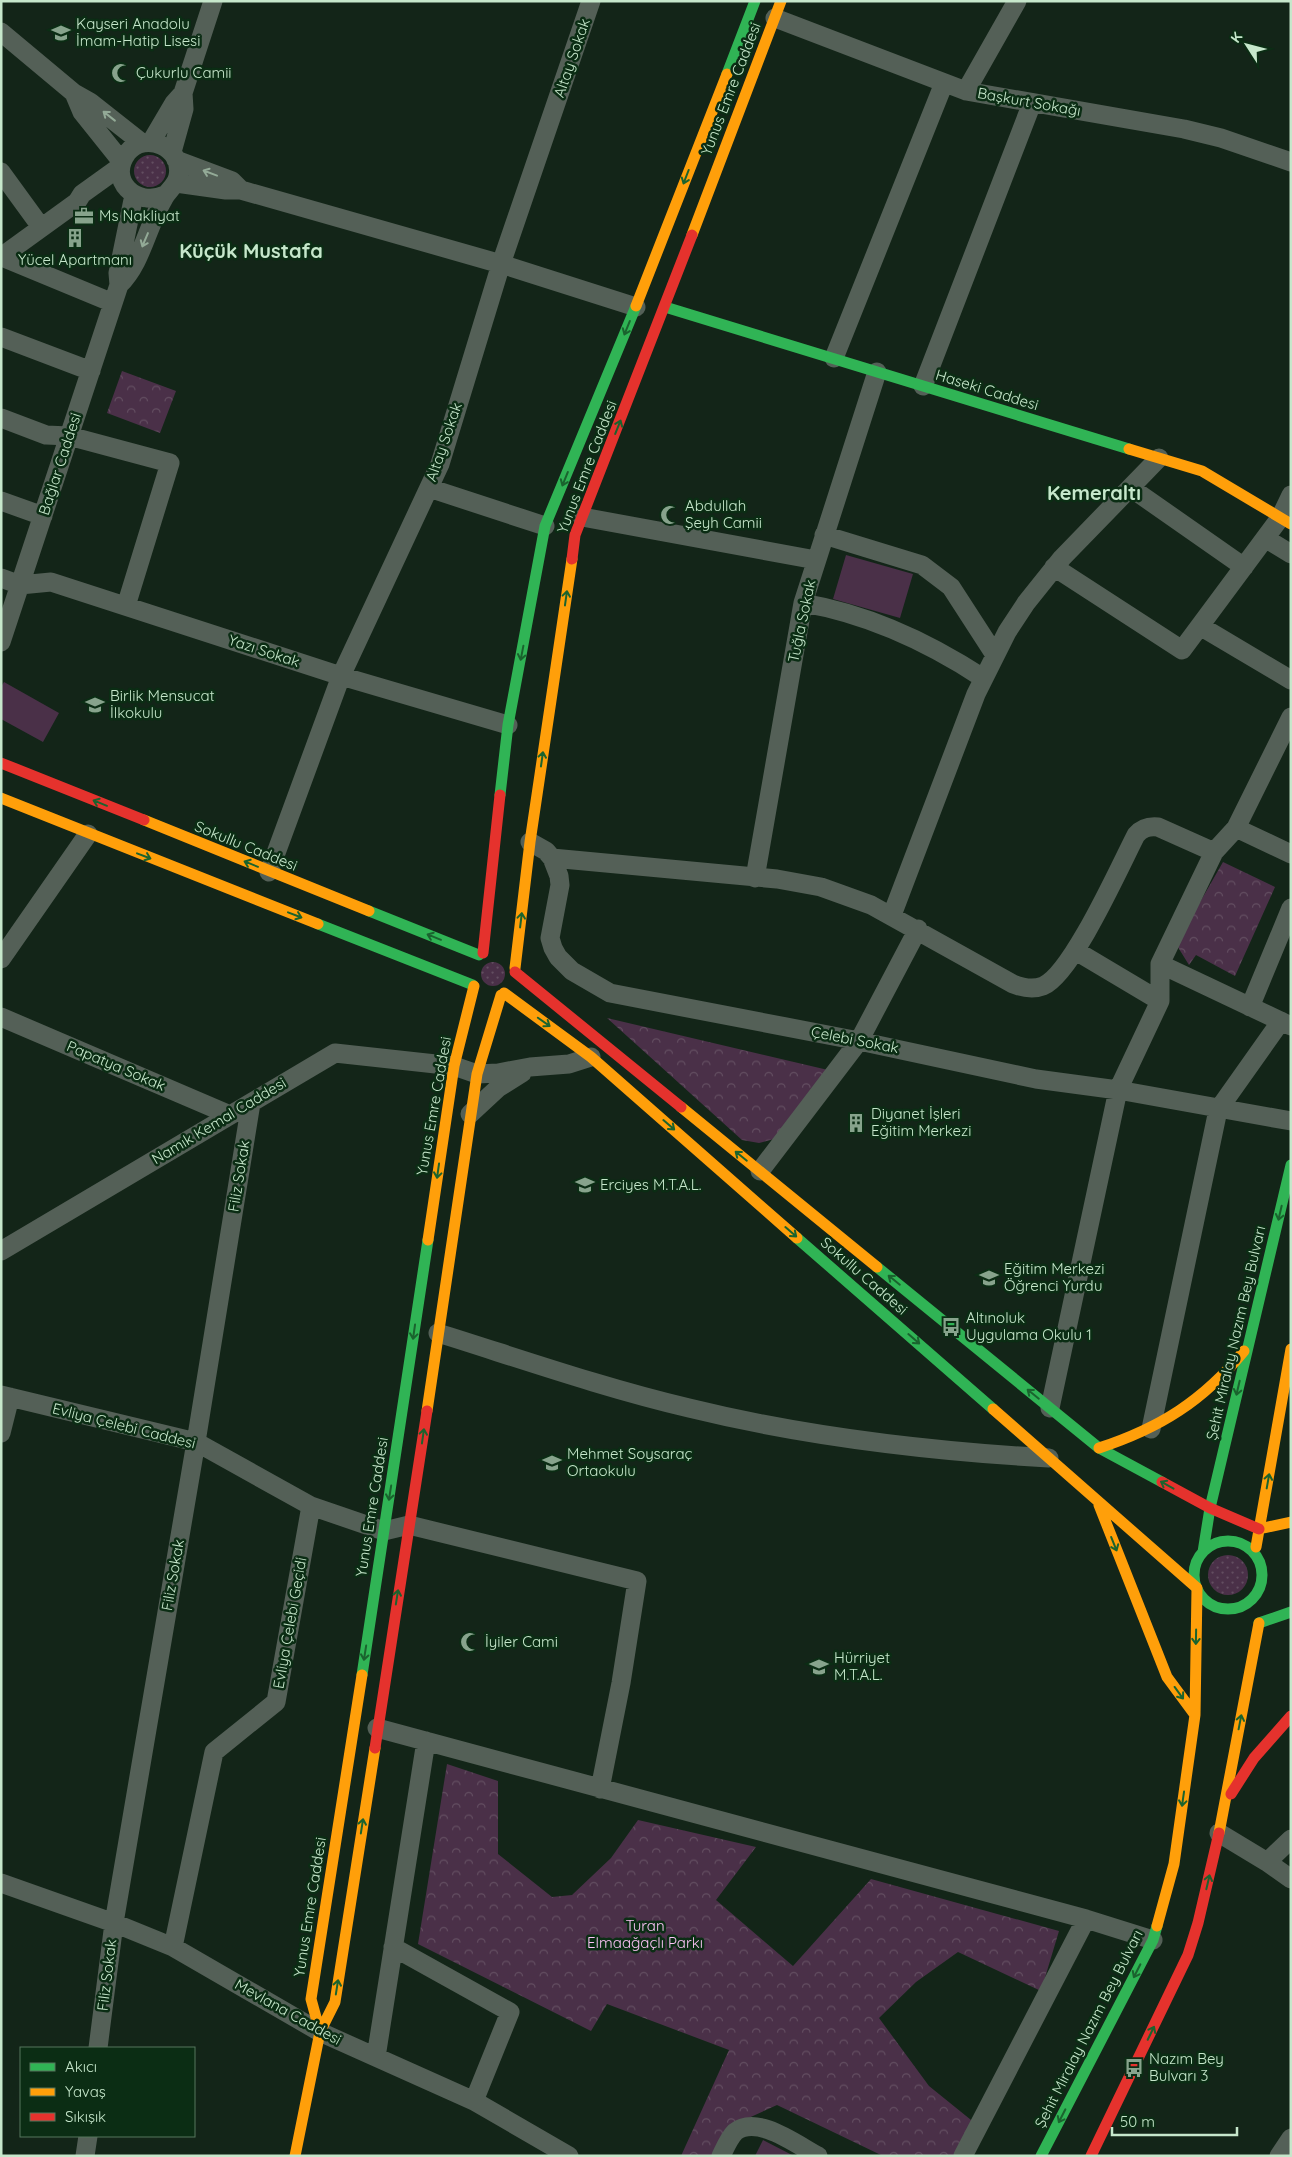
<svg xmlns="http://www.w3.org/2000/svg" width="1292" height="2157" font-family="Quicksand,sans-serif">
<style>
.grass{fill:url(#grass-dots)}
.forest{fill:url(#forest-crowns)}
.pitch{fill:#4a3048}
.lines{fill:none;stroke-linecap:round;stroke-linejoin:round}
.street{stroke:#546057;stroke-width:19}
.fast{stroke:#30b455;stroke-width:11}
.slow{stroke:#ff9f0a;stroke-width:11}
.jam{stroke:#e5322d;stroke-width:11}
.oneway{stroke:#93aa97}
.oneway2{stroke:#1a632e}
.labels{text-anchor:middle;stroke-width:5;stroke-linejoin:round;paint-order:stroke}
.poi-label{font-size:15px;fill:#c6e7cb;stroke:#0b2d14;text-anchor:start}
.street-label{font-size:15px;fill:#c6e7cb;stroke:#0b2d14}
.park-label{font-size:15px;fill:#fdc3f7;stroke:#0b2d14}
.district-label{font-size:20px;font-weight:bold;fill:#c6e7cb;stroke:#0b2d14}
</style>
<defs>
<pattern id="grass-dots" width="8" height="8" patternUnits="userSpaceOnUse" patternTransform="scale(1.25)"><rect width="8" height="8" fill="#4a3048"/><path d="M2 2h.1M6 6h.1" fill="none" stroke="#634e61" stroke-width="1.8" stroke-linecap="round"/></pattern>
<pattern id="forest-crowns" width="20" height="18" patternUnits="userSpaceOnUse" patternTransform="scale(1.25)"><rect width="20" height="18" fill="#4a3048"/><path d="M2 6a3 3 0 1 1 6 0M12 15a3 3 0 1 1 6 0" fill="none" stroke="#634e61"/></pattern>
</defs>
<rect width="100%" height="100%" fill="#132518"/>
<path class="grass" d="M134 171a16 16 0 1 1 32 0a16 16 0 1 1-32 0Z
M481 974a12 12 0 1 1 24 0a12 12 0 1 1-24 0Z
M1208 1575a20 20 0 1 1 40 0a20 20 0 1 1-40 0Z"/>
<path class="forest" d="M 122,371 L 176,391 L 160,433 L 107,413 Z
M 1223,862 L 1275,887 L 1235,976 L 1196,955 L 1189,965 L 1176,944 Z
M 607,1018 L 828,1070 L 774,1139 L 759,1143 L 742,1140 Z
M 447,1764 L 498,1781 L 498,1854 L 552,1897 L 572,1895 L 611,1858 L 638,1820 L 756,1847 L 716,1900 L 793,1966 L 871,1879 L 1059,1931 L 1041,1991 L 958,1952 L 916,1982 L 879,2018 L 929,2086 L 976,2124 L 965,2156 L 883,2156 L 777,2105 L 744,2120 L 724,2156 L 681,2156 L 729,2050 L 607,2004 L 591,2031 L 418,1944 Z"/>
<path class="pitch" d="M 846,555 L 913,574 L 900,618 L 833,599 Z
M 4,682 L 59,713 L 43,742 L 1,719 L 1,687 Z
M 763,2140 L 794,2156 L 755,2156 Z"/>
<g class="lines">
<path class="street" d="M 775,18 L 966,91 L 1184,129 L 1221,138 L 1291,162
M 1,32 L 74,93 L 90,102 L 142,143
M 966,91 L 1017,1
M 74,93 L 82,112 L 122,162
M 151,142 L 174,103 L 183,93
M 172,152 L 184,109 L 183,93 L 213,1
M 176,160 L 232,181 L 240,189
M 1,172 L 41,227
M 176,183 L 226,190 L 241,190 L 501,264 L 636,307
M 1,257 L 77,202 L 82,194 L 121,166
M 2,257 L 113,303
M 119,285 C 142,263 147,226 164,198 C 168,190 176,186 178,176 C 184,148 145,130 127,153 C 107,180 136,208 165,195
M 1,337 L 91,371
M 834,358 L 944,83
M 923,386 L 1032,103
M 1,418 L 46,435 L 69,436 L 170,463 L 126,606
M 429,488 L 545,526
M 1131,488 L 1244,567
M 1,501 L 43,516
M 582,517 L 816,560
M 824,535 L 922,565 L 951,587 L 995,655
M 1265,538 L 1291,554
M 1054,567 L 1182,650 L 1280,518 L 1291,495
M 1,578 L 20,585 L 51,582 L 341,676 L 508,725
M 803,603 C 868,614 928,642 983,678
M 1200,626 L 1291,680
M 1,642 L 119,285 L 118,273 L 134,195
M 1236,828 L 1291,854
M 530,842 L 546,851 L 552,858 L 559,876 L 560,885 L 550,938 L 553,948 L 558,957 L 572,971 L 610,993 L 859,1041 L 1036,1079 L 1118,1090 L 1291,1121
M 552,858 L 777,879 L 821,887 L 871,905 L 1013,984 C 1023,988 1033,990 1043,986 C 1072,974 1120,866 1136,835 C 1142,828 1148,826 1158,827 L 1214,852
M 269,872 L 341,676 L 440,464 L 501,264 L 591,1
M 755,878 L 803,603 L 877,372
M 892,915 L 976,694 L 1007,632 L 1026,603 L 1062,558 L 1159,458
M 1076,951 L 1160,1001
M 1,959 L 88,834
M 1160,964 L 1291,1026
M 1250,1007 L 1291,908
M 1,1017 L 230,1115
M 470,1114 L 498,1088 L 522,1073
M 760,1171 L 859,1041 L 918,929
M 1,1251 L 335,1053 L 454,1066 L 477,1074 L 498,1073 L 530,1067 L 569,1064 L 591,1057
M 438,1333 C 521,1359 604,1388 689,1408 C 807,1437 928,1451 1049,1458
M 1,1395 L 196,1442 L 311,1506 L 384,1531 L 409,1525 L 637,1581 L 621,1683 L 600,1789
M 1050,1408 L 1118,1090 L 1160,1001 L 1160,964 L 1214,852 L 1236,828 L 1291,717
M 1151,1429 L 1218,1110 L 1281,1021
M 1,1433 L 10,1397
M 377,1728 L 1086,1919 L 1153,1940
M 1219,1833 L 1267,1862 L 1291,1879
M 1267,1862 L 1291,1839
M 1,1883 L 114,1923 L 173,1947 L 320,2032 L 474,2101 L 569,2156
M 173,1947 L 214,1752 L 276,1702 L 311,1506
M 393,1947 L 510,2012 L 474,2101
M 98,2048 L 114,1923 L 196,1442 L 251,1103
M 376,2057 L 426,1741
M 85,2156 L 88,2136
M 721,2156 C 725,2148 729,2138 735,2132 C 757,2114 797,2145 818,2156
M 963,2156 L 1086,1919
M 1279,2156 L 1291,2138"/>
<path class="fast" d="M 727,74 L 755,1
M 665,307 L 1129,449
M 500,795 L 508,725 L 545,526 L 636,306
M 369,911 L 479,955
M 318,924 L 473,985
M 797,1238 L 993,1409
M 877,1267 L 1099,1448 L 1162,1482
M1194 1575a34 34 0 1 1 68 0a34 34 0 1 1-68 0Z
M 1203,1552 L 1210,1508 L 1291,1165
M 1259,1623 L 1291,1612
M 362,1675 L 428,1240
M 1041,2156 L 1153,1940 L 1157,1926"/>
<path class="slow" d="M 692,235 L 781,1
M 636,306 L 727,74
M 1129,449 L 1202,471 L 1291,524
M 1,798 L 318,924
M 144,820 L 369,911
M 515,968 L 530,842 L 572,559
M 504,993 L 591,1057 L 797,1238
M 681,1107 L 877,1267
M 428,1240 L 454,1066 L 474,986
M 993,1409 L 1197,1588
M 427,1411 L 477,1074 L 501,995
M 1099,1448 C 1160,1428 1203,1401 1244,1351
M 1099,1505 L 1167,1677 L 1195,1715
M 1259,1529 L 1291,1522
M 1256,1547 L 1291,1349
M 1219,1833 L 1259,1623
M 1157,1926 L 1174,1864 L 1195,1715 L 1197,1588
M 320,2032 L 311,1999 L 362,1675
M 295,2156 L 320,2032 L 335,2002 L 375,1748"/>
<path class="jam" d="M 572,559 L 575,535 L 692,235
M 1,763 L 144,820
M 483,953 L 500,795
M 515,972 L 681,1107
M 1162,1482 L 1210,1508 L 1259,1529
M 375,1748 L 427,1411
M 1231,1794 L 1254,1758 L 1291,1716
M 1091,2156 L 1188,1955 L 1198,1923 L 1219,1833"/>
</g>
<defs><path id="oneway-shaft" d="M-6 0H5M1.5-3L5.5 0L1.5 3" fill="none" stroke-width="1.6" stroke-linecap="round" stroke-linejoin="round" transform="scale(1.25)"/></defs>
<g class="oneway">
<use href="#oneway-shaft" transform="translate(109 116) rotate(-142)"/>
<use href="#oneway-shaft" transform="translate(210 173) rotate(-159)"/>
<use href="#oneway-shaft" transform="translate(145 240) rotate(113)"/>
</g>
<g class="oneway2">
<use href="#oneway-shaft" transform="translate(686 177) rotate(111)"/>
<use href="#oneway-shaft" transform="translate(627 328) rotate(112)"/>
<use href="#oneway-shaft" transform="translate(618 427) rotate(-68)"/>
<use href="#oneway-shaft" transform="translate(565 479) rotate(112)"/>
<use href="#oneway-shaft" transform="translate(566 598) rotate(-82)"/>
<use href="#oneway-shaft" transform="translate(522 653) rotate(101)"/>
<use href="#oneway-shaft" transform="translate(542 759) rotate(-82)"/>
<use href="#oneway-shaft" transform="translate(100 803) rotate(-158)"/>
<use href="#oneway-shaft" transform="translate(144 856) rotate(21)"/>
<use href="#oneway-shaft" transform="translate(251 864) rotate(-158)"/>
<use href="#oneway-shaft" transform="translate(295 915) rotate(21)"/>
<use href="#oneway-shaft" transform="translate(521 920) rotate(-83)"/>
<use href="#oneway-shaft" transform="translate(434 937) rotate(-158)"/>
<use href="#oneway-shaft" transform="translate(544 1022) rotate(35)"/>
<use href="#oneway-shaft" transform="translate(669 1125) rotate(41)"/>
<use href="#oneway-shaft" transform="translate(741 1156) rotate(-141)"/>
<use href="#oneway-shaft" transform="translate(438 1171) rotate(98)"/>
<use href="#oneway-shaft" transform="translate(1280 1213) rotate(103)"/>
<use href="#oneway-shaft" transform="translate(791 1232) rotate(41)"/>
<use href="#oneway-shaft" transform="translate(894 1280) rotate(-141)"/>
<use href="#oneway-shaft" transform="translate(414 1332) rotate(98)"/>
<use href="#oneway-shaft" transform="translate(914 1339) rotate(41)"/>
<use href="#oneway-shaft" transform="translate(1238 1388) rotate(103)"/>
<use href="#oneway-shaft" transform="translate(1033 1394) rotate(-141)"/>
<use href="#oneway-shaft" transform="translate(423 1436) rotate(-82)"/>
<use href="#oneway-shaft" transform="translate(1268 1481) rotate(-80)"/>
<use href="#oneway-shaft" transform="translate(1167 1485) rotate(-151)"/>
<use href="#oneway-shaft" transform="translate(390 1493) rotate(99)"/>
<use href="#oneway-shaft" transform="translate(1114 1544) rotate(68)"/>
<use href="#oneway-shaft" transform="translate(397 1597) rotate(-81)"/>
<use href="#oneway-shaft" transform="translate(1196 1637) rotate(91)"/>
<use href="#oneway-shaft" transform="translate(365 1653) rotate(99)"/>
<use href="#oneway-shaft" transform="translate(1179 1693) rotate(54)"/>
<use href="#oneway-shaft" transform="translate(1240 1722) rotate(-79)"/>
<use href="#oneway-shaft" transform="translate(1183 1799) rotate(98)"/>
<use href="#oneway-shaft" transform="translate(362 1826) rotate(-81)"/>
<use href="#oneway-shaft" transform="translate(1208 1882) rotate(-77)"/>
<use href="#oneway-shaft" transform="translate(1137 1971) rotate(117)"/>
<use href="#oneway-shaft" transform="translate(337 1987) rotate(-81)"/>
<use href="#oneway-shaft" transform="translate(1151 2033) rotate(-64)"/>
<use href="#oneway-shaft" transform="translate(1062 2116) rotate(117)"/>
</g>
<defs>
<g id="school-bare" transform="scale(1.5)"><path d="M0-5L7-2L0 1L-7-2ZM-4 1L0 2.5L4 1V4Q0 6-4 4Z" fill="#87a38c" stroke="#0b2d14" stroke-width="2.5" paint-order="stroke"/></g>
<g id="mosque-bare" transform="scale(1.5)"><path d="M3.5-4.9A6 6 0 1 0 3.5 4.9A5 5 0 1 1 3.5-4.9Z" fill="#87a38c" stroke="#0b2d14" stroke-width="2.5" paint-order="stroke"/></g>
<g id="office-bare" transform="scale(1.5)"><path d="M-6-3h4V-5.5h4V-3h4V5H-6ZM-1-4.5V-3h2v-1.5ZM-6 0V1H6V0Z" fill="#87a38c" stroke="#0b2d14" stroke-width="2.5" paint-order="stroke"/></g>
<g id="building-bare" transform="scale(1.5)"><path d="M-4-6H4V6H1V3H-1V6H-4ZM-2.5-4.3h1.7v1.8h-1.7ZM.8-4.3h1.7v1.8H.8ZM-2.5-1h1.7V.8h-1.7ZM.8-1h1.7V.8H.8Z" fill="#87a38c" stroke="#0b2d14" stroke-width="2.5" paint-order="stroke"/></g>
<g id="bus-bare" transform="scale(1.5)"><path d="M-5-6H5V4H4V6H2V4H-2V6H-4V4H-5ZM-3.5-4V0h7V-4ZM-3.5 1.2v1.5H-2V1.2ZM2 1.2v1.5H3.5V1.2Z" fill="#87a38c" stroke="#0b2d14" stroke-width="2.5" paint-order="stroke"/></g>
</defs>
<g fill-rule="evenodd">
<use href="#school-bare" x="61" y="33"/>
<use href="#mosque-bare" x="121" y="73"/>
<use href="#office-bare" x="84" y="216"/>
<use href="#building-bare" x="75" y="238"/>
<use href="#mosque-bare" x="670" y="515"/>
<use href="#school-bare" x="95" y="705"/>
<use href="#building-bare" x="856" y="1123"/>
<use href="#school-bare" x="585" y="1185"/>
<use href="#school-bare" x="989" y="1278"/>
<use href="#bus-bare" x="951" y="1327"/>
<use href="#school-bare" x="552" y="1463"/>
<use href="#mosque-bare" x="470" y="1642"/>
<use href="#school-bare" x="819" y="1667"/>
<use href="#bus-bare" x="1134" y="2068"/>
</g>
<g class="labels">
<g class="poi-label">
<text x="76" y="29">Kayseri Anadolu<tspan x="76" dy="17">İmam-Hatip Lisesi</tspan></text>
<text x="136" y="78">Çukurlu Camii</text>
<text x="99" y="221">Ms Nakliyat</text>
<text x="75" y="265" text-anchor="middle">Yücel Apartmanı</text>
<text x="685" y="511">Abdullah<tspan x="685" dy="17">Şeyh Camii</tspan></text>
<text x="110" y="701">Birlik Mensucat<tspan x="110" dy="17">İlkokulu</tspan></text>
<text x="871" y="1119">Diyanet İşleri<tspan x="871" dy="17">Eğitim Merkezi</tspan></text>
<text x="600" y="1190">Erciyes M.T.A.L.</text>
<text x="1004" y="1274">Eğitim Merkezi<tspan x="1004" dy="17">Öğrenci Yurdu</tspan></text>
<text x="966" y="1323">Altınoluk<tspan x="966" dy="17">Uygulama Okulu 1</tspan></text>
<text x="567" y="1459">Mehmet Soysaraç<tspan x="567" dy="17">Ortaokulu</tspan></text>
<text x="485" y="1647">İyiler Cami</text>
<text x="834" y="1663">Hürriyet<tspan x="834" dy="17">M.T.A.L.</tspan></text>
<text x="1149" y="2064">Nazım Bey<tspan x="1149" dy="17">Bulvarı 3</tspan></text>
</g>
<g class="street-label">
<text transform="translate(572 58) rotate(-71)" y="5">Altay Sokak</text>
<text transform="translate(731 89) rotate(-69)" y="5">Yunus Emre Caddesi</text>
<text transform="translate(1029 102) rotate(10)" y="5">Başkurt Sokağı</text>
<text transform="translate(987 390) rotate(17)" y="5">Haseki Caddesi</text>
<text transform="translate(444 442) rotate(-71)" y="5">Altay Sokak</text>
<text transform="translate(60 464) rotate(-72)" y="5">Bağlar Caddesi</text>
<text transform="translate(587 467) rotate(-69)" y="5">Yunus Emre Caddesi</text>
<text transform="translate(802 621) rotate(-78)" y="5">Tuğla Sokak</text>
<text transform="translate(264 651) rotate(18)" y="5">Yazı Sokak</text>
<text transform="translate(246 846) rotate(22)" y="5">Sokullu Caddesi</text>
<text transform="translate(855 1040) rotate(11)" y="5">Çelebi Sokak</text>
<text transform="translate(116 1066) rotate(23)" y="5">Papatya Sokak</text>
<text transform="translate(434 1106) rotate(-80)" y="5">Yunus Emre Caddesi</text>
<text transform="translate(219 1121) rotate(-31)" y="5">Namık Kemal Caddesi</text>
<text transform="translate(239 1176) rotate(-81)" y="5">Filiz Sokak</text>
<text transform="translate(864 1276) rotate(41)" y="5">Sokullu Caddesi</text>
<text transform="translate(1236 1333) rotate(-77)" y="5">Şehit Miralay Nazım Bey Bulvarı</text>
<text transform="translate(124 1426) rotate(14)" y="5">Evliya Çelebi Caddesi</text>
<text transform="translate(372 1507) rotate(-81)" y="5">Yunus Emre Caddesi</text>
<text transform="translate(173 1575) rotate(-80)" y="5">Filiz Sokak</text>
<text transform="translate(290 1623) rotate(-80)" y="5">Evliya Çelebi Geçidi</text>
<text transform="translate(310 1907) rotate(-81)" y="5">Yunus Emre Caddesi</text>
<text transform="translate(107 1975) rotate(-83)" y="5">Filiz Sokak</text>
<text transform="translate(288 2012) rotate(29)" y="5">Mevlana Caddesi</text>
<text transform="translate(1089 2029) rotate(-63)" y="5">Şehit Miralay Nazım Bey Bulvarı</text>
</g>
<g class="park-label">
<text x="645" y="1931">Turan<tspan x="645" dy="17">Elmaağaçlı Parkı</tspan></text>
</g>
<g class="district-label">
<text x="251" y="258">Küçük Mustafa</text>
<text x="1094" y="500">Kemeraltı</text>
</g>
</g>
<rect width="1292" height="2157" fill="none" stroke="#c6e7cb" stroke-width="5"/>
<rect x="20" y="2047" width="175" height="90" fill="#0b2d14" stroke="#56775d"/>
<rect x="30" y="2063" width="25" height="8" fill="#30b455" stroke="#56775d"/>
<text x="65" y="2072" font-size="15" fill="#c6e7cb">Akıcı</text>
<rect x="30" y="2088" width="25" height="8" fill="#ff9f0a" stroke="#56775d"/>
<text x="65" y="2097" font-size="15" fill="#c6e7cb">Yavaş</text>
<rect x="30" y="2113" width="25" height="8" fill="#e5322d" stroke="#56775d"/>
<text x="65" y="2122" font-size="15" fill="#c6e7cb">Sıkışık</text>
<g transform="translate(1247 45) rotate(306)" stroke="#0b2d14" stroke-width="4" paint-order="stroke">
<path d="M0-4L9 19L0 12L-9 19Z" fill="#c6e7cb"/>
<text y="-8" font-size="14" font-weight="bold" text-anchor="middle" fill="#c6e7cb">K</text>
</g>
<path d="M1112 2127v8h125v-8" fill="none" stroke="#c6e7cb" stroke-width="2.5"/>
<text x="1120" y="2127" font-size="15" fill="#c6e7cb" stroke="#0b2d14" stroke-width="4" paint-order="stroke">50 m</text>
</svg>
